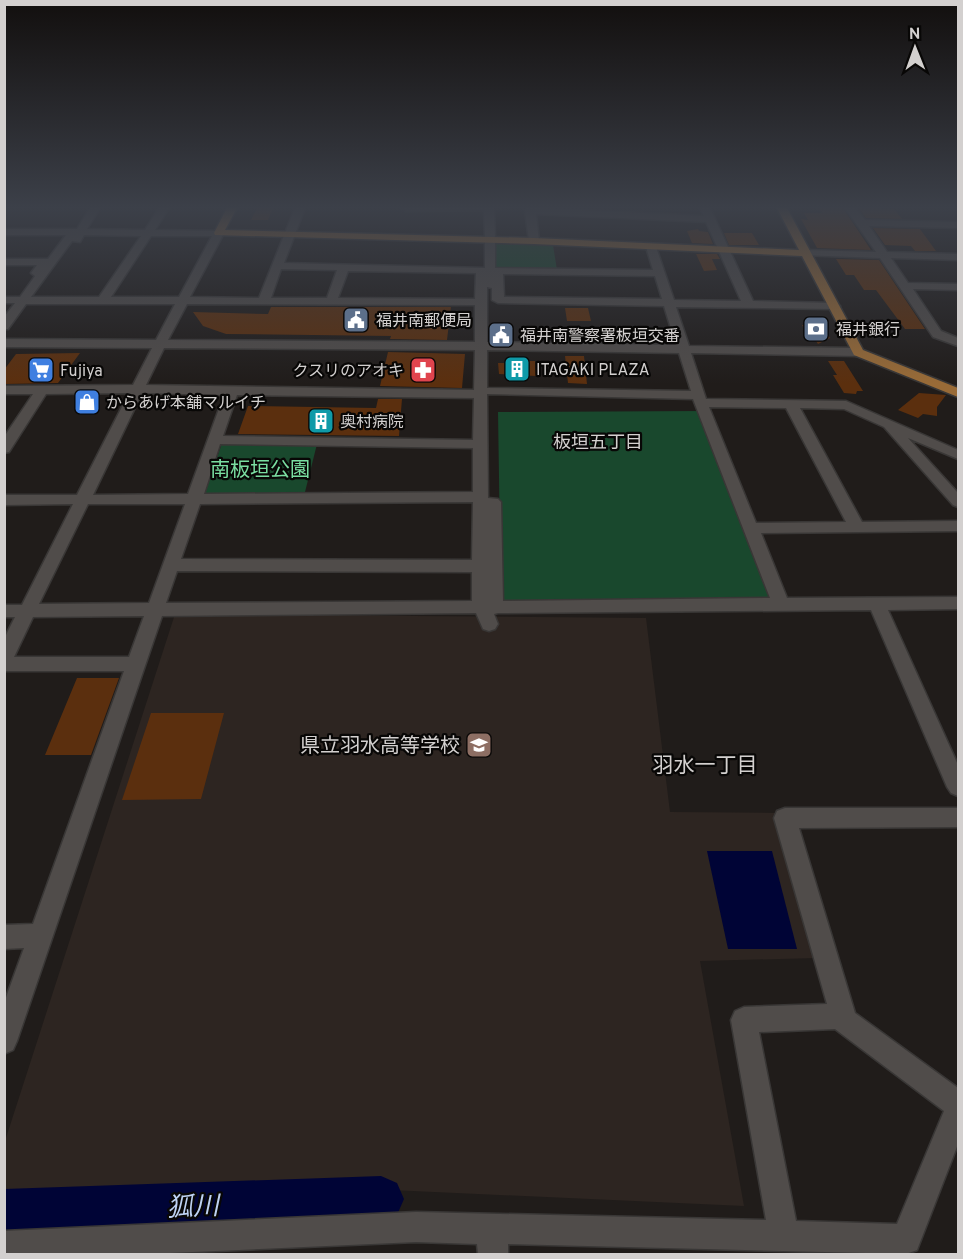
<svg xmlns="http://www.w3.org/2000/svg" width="963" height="1259" font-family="Overpass,'Noto Sans JP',sans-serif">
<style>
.built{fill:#2d2521}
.green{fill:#19482d}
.water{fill:#000436}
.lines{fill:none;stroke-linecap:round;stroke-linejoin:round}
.river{fill:#000436;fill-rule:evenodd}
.building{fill:#5b2f0e}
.minor-casing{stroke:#393736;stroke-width:3}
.major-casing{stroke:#393736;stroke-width:3}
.minor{fill:#504c4a;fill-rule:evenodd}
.major{fill:#996b37;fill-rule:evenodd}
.labels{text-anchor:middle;stroke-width:4.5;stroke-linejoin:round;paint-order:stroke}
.far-poi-label{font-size:16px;fill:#d3d0cf;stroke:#080706;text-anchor:start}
.far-neighbourhood-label{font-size:18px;fill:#d3d0cf;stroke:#080706}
.park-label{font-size:20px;fill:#7adea1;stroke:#080706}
.poi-label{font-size:20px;fill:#d3d0cf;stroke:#080706;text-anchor:end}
.neighbourhood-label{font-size:21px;fill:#d3d0cf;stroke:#080706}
.near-water-label{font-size:26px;font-style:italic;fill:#bed2f3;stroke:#080706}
</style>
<rect width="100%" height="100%" fill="#201c1a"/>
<path class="built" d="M 175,614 L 646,618 L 670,812 L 780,813 L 817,958 L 700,961 L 744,1206 L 391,1190 L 5,1200 L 5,1141 Z"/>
<path class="green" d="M 492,244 L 553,245 L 557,270 L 493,269 Z
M 704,411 L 781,605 L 501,608 L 498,412 Z
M 222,443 L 317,444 L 304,496 L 204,495 Z"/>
<path class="water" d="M 707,851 L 772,851 L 797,949 L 728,949 Z"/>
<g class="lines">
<path class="river" d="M 381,1176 L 397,1183 L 404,1199 L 397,1215 L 381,1222 L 4,1236 L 4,1189 Z"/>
</g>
<path class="building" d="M 257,208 L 273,208 L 268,220 L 251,220 Z
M 818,208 L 843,208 L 871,250 L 817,248 L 801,219 L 808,220 L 804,213 L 822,213 Z
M 858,208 L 894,209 L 902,219 L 866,218 Z
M 873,228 L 920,229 L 936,251 L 915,251 L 911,246 L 885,245 Z
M 698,229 L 699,231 L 708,232 L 713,244 L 692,243 L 687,231 Z
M 724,233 L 752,233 L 759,245 L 729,245 Z
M 696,254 L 717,254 L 720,259 L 712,259 L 717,270 L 704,271 Z
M 836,259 L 879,260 L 925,329 L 905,329 L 876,290 L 864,290 L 854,275 L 846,275 Z
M 271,307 L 451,307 L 447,340 L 390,339 L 391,336 L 226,334 L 203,326 L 193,312 L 268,314 Z
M 565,308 L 588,308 L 591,321 L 567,321 Z
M 802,325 L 821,325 L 830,338 L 818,344 L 816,341 L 811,341 Z
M 388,352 L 465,354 L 462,388 L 380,386 Z
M 80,353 L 58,383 L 4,384 L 4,370 L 16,354 Z
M 565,356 L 584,356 L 587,384 L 568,383 Z
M 516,361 L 535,361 L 536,376 L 499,374 L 498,363 L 516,363 Z
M 828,361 L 844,361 L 863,391 L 857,391 L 856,394 L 844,393 L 833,375 L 837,375 Z
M 919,393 L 946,395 L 937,407 L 937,416 L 923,414 L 918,418 L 898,410 Z
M 378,399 L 402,399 L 399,436 L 238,434 L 248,406 L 376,408 Z
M 77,678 L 119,678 L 91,755 L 45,755 Z
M 151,713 L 224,713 L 201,799 L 122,800 Z"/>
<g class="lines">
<g class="minor-casing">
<path id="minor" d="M 90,208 L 100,208 L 87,229 L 145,230 L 159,208 L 169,208 L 155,230 L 223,231 L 224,233 L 190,297 L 259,298 L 295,208 L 305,208 L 284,263 L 485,268 L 485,242 L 488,239 L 485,237 L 484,210 L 406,211 L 401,208 L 494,208 L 495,237 L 492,239 L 495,242 L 495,268 L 653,270 L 646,247 L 651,244 L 656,247 L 674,300 L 741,301 L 706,222 L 536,214 L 539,241 L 534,244 L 529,241 L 525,211 L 525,208 L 535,208 L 704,216 L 700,208 L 710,208 L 753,301 L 834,303 L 840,306 L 834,309 L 676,307 L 689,346 L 858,348 L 864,352 L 858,356 L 691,353 L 706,399 L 846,401 L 958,450 L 958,459 L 908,438 L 958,493 L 958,507 L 953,505 L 884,427 L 844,409 L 800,408 L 862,522 L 958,521 L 958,531 L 761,533 L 787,598 L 958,597 L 958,609 L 888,610 L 958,765 L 958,796 L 951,793 L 947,787 L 871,610 L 498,613 L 494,614 L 498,624 L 495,629 L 489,631 L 483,629 L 476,613 L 162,616 L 17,1041 L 13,1050 L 4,1054 L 4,1003 L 24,948 L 4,949 L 4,925 L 33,924 L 124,671 L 4,671 L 4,639 L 15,617 L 4,617 L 4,605 L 22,605 L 73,504 L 4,505 L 4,495 L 77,495 L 129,393 L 46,394 L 9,452 L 4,453 L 4,437 L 33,394 L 4,394 L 4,386 L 133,385 L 152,348 L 4,347 L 4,339 L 156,340 L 175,304 L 26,304 L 8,329 L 4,329 L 4,317 L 15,303 L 4,303 L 4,297 L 20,297 L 35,276 L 31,273 L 37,265 L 4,265 L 4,259 L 48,259 L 66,235 L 4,235 L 4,229 L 77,229 ZM 84,235 L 141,236 L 99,297 L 31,297 L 72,241 L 80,242 ZM 151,236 L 212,236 L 179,297 L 111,297 ZM 281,269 L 337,270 L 327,298 L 271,298 ZM 348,271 L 476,273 L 475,299 L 338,298 ZM 503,274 L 655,276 L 662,299 L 504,297 ZM 487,287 L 492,288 L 492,300 L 498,303 L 664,306 L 676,345 L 487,342 ZM 187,304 L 475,305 L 475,342 L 168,340 ZM 164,348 L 475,350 L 474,390 L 146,385 ZM 487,350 L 679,353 L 691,391 L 487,388 ZM 142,393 L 224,395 L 188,494 L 93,495 ZM 487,394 L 693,399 L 770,598 L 503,601 L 501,502 L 498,499 L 488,498 ZM 237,395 L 474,398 L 473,440 L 223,436 ZM 709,407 L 786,408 L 846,522 L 756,523 ZM 220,444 L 473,448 L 473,492 L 204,494 ZM 473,502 L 472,560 L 181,559 L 200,504 ZM 88,504 L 185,504 L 149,603 L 39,604 ZM 177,571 L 472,572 L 472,601 L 166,603 ZM 144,616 L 129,657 L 14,657 L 33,617 Z
M 845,208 L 855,208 L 865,220 L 958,222 L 958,228 L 869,226 L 887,252 L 958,254 L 958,260 L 891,258 L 908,283 L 958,284 L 958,290 L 913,289 L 941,331 L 958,338 L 958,346 L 933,337 L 880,258 L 801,255 L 800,253 L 805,250 L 876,252 Z
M 785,808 L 958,808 L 958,827 L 799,828 L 855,1013 L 958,1088 L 958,1144 L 917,1250 L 906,1254 L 508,1244 L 508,1254 L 478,1254 L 477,1244 L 416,1242 L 147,1254 L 4,1254 L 4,1231 L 416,1212 L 766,1220 L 731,1020 L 735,1011 L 744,1007 L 827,1004 L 774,818 L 777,811 ZM 835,1029 L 944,1111 L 897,1224 L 796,1221 L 759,1032 Z"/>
</g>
<g class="major-casing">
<path id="major" d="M 227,208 L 237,208 L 225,230 L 534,238 L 799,250 L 777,208 L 787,208 L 863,350 L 958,388 L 958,397 L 854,355 L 802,256 L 534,244 L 215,235 L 214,233 Z"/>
</g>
<use href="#minor" class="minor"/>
<use href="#major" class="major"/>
</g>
<linearGradient id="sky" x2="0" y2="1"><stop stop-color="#120f0e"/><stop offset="0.54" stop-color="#3c4049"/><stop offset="1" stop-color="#3c4049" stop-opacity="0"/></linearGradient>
<rect width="963" height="384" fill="url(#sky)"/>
<defs>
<g id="civic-square" transform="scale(1.35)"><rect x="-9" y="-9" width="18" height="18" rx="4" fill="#5c6f8a" stroke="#080706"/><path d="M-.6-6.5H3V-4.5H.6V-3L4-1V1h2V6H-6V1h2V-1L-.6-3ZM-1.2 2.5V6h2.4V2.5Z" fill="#fff"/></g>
<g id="bank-square" transform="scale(1.35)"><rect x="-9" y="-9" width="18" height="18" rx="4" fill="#5c6f8a" stroke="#080706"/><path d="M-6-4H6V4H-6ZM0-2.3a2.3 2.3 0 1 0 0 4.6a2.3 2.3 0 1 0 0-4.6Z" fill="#fff"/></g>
<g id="building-square" transform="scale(1.35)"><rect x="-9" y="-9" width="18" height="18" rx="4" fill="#0f9aa8" stroke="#080706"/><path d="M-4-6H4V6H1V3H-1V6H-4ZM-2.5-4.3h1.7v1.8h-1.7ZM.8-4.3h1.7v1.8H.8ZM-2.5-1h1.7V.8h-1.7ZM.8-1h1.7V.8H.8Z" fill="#fff"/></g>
<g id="supermarket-square" transform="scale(1.35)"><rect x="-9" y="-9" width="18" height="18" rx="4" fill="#3f7fe0" stroke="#080706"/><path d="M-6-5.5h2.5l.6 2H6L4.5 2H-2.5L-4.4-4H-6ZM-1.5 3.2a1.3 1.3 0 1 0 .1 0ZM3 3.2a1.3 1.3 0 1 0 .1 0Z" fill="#fff"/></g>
<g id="pharmacy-square" transform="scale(1.35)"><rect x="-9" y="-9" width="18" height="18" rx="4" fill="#e0444e" stroke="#080706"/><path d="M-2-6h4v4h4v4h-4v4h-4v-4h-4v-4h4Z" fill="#fff"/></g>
<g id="shop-square" transform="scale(1.35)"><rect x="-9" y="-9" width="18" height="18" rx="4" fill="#3f7fe0" stroke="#080706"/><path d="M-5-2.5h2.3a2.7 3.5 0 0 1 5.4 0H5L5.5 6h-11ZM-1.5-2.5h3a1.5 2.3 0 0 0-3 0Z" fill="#fff"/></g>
<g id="school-square" transform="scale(1.35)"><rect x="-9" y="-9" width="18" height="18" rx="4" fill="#8d6e63" stroke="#080706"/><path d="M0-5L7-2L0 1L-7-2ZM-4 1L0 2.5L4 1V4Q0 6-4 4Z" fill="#fff"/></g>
</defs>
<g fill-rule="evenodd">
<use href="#civic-square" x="356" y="320"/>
<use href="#bank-square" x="816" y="329"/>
<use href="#civic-square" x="501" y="335"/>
<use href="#building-square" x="517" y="369"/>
<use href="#supermarket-square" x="41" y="370"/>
<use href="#pharmacy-square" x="423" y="370"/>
<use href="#shop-square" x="87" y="402"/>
<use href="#building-square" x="321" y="421"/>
<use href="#school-square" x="479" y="745"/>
</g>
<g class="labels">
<g class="far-poi-label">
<text x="376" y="326">福井南郵便局</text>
<text x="836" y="335">福井銀行</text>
<text x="520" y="341">福井南警察署板垣交番</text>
<text x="536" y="375">ITAGAKI PLAZA</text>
<text x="60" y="376">Fujiya</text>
<text x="404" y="376" text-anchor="end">クスリのアオキ</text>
<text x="106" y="408">からあげ本舗マルイチ</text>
<text x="340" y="427">奥村病院</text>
</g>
<g class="far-neighbourhood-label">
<text x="598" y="448">板垣五丁目</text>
</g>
<g class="park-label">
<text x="260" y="476">南板垣公園</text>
</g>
<g class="poi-label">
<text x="460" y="752">県立羽水高等学校</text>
</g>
<g class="neighbourhood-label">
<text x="705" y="772">羽水一丁目</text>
</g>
<g class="near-water-label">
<text transform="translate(193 1206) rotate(-2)" y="9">狐川</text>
</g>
</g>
<rect width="963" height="1259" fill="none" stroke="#d3d0cf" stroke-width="12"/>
<g transform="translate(915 48) rotate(359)" stroke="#080706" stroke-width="4.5" paint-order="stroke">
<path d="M0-4.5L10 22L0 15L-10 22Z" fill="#d3d0cf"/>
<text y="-9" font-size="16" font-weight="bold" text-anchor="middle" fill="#d3d0cf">N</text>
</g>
</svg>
